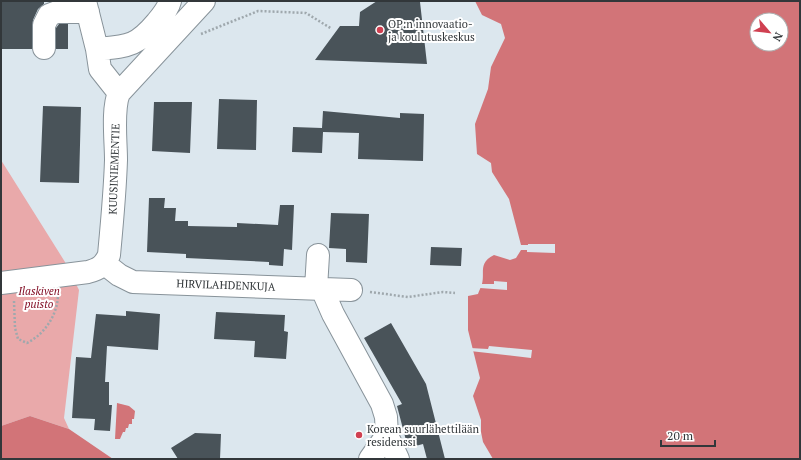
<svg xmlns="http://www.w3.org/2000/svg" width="801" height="460" font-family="'PT Serif',serif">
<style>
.green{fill:#e9a9aa}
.water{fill:#d27478;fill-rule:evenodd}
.pier{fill:#dce7ee}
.building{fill:#495359}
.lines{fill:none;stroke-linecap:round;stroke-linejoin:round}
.minor-casing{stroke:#88939a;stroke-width:24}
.path{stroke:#9fa8ad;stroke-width:2.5;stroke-dasharray:2 2;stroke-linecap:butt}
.minor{stroke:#fff;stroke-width:22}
.poi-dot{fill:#d04051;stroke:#fff;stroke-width:1.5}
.labels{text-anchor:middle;stroke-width:4;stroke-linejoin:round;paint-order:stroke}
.poi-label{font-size:11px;fill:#32373a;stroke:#fff;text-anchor:start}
.street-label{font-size:11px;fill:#32373a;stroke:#fff}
.park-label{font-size:11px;font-style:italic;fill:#830f26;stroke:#fff}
</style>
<rect width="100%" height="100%" fill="#dce7ee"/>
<path class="green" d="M 1,160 L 65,262 L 79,290 L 64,418 L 69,429 L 30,416 L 1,426 Z"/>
<path class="water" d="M 475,1 L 800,1 L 800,459 L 493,459 L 483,442 L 481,432 L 481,420 L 473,396 L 480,378 L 468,330 L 468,296 L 478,294 C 479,291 481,287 482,284 C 485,272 478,263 494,255 L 510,260 L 516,258 L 521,250 L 521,245 L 509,199 L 492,172 L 491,163 L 477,154 L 475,124 L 488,89 L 491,67 L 505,38 L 501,24 L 482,15 ZM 757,20 L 781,20 L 781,44 L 757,44 Z
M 117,403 L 129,406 L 135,411 L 134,419 L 132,419 L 132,424 L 129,424 L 128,428 L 126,428 L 125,432 L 123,432 L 120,439 L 115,439 Z
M 30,416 L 69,429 L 113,459 L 1,459 L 1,426 Z"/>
<path class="pier" d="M 528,244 L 555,244 L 555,253 L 527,252 L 527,250 L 521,250 L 521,245 L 528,245 Z
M 494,281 L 507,282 L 507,290 L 480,288 L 480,284 L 494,284 Z
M 489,346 L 532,350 L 531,358 L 470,351 L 470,348 L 488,349 Z"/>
<path class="building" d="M 1,1 L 44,1 L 44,4 L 38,9 L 33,20 L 32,49 L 1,49 Z
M 377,1 L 420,2 L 427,64 L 315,60 L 340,26 L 359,26 L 360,12 Z
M 68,24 L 68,49 L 56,49 L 56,28 L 59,24 Z
M 219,99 L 257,100 L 256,150 L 217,149 Z
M 154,102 L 192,102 L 190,153 L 152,151 Z
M 43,106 L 81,107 L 79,183 L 40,182 Z
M 323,111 L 400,118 L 400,113 L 424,114 L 423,161 L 358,159 L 359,133 L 323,132 L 322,153 L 292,152 L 293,127 L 322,128 Z
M 149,198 L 165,198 L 164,208 L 176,208 L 175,221 L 188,221 L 188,226 L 237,227 L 237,223 L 278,225 L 280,205 L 294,205 L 292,250 L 284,249 L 283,266 L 269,265 L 269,262 L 186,258 L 186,254 L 147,252 Z
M 331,213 L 369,214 L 367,263 L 346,262 L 346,249 L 329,248 Z
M 431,247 L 462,248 L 461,266 L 430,265 Z
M 126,311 L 160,314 L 158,350 L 107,346 L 105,382 L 109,382 L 109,405 L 112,405 L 110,431 L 94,430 L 95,419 L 72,418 L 76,357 L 91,358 L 96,314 L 126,316 Z
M 216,312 L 285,315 L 284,331 L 288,332 L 286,359 L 254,357 L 255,341 L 214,339 Z
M 391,323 L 426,384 L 445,459 L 427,459 L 423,444 L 408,448 L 397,406 L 402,404 L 364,338 Z
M 195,433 L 221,434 L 220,459 L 178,459 L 171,448 Z"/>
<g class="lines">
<g class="minor-casing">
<path id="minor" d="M 85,1 L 97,49 L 100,69 L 119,93
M 44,48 L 44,25 L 49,15 L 57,12 L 88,12
M 97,49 C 128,46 136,47 157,22 C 162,16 168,9 170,1
M 105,264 L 119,275 L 133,282 L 351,290
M 1,283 L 88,272 C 99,269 104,266 109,255 C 112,223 115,192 116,160 C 116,141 112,109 119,93 L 204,1
M 316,288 L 318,255
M 322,289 L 333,314 L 382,404 L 386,417 L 387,435 L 398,459
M 370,459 L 387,435"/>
</g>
<path class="path" d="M 201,34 L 258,11 L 306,13 L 332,29
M 370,292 L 408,297 L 443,292 L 455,293
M 14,301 L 15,328 L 18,339 L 27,343 C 45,334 58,314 58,294"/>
<use href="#minor" class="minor"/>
</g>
<g class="poi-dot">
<circle cx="380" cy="30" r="4"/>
<circle cx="359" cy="435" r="4"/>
</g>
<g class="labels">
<g class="poi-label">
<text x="388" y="28">OP:n innovaatio-<tspan x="388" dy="13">ja koulutuskeskus</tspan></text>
<text x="367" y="433">Korean suurlähettilään<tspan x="367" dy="13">residenssi</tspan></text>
</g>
<g class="street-label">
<text transform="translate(114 169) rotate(-88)" y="4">KUUSINIEMENTIE</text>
<text transform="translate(226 285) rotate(2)" y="4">HIRVILAHDENKUJA</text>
</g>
<g class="park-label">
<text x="39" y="295">Ilaskiven<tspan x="39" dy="13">puisto</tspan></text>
</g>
</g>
<rect width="801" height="460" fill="none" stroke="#32373a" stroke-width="4"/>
<g transform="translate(769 32) rotate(118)"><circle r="19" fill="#ffffff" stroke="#adafb0"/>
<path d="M0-3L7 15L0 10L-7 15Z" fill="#d04051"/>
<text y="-6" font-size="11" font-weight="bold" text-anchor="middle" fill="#32373a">N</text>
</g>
<path d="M661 440v6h54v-6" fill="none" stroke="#32373a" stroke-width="2"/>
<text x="667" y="440" font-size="12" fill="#32373a" stroke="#ffffff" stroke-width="3" paint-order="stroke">20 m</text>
</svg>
